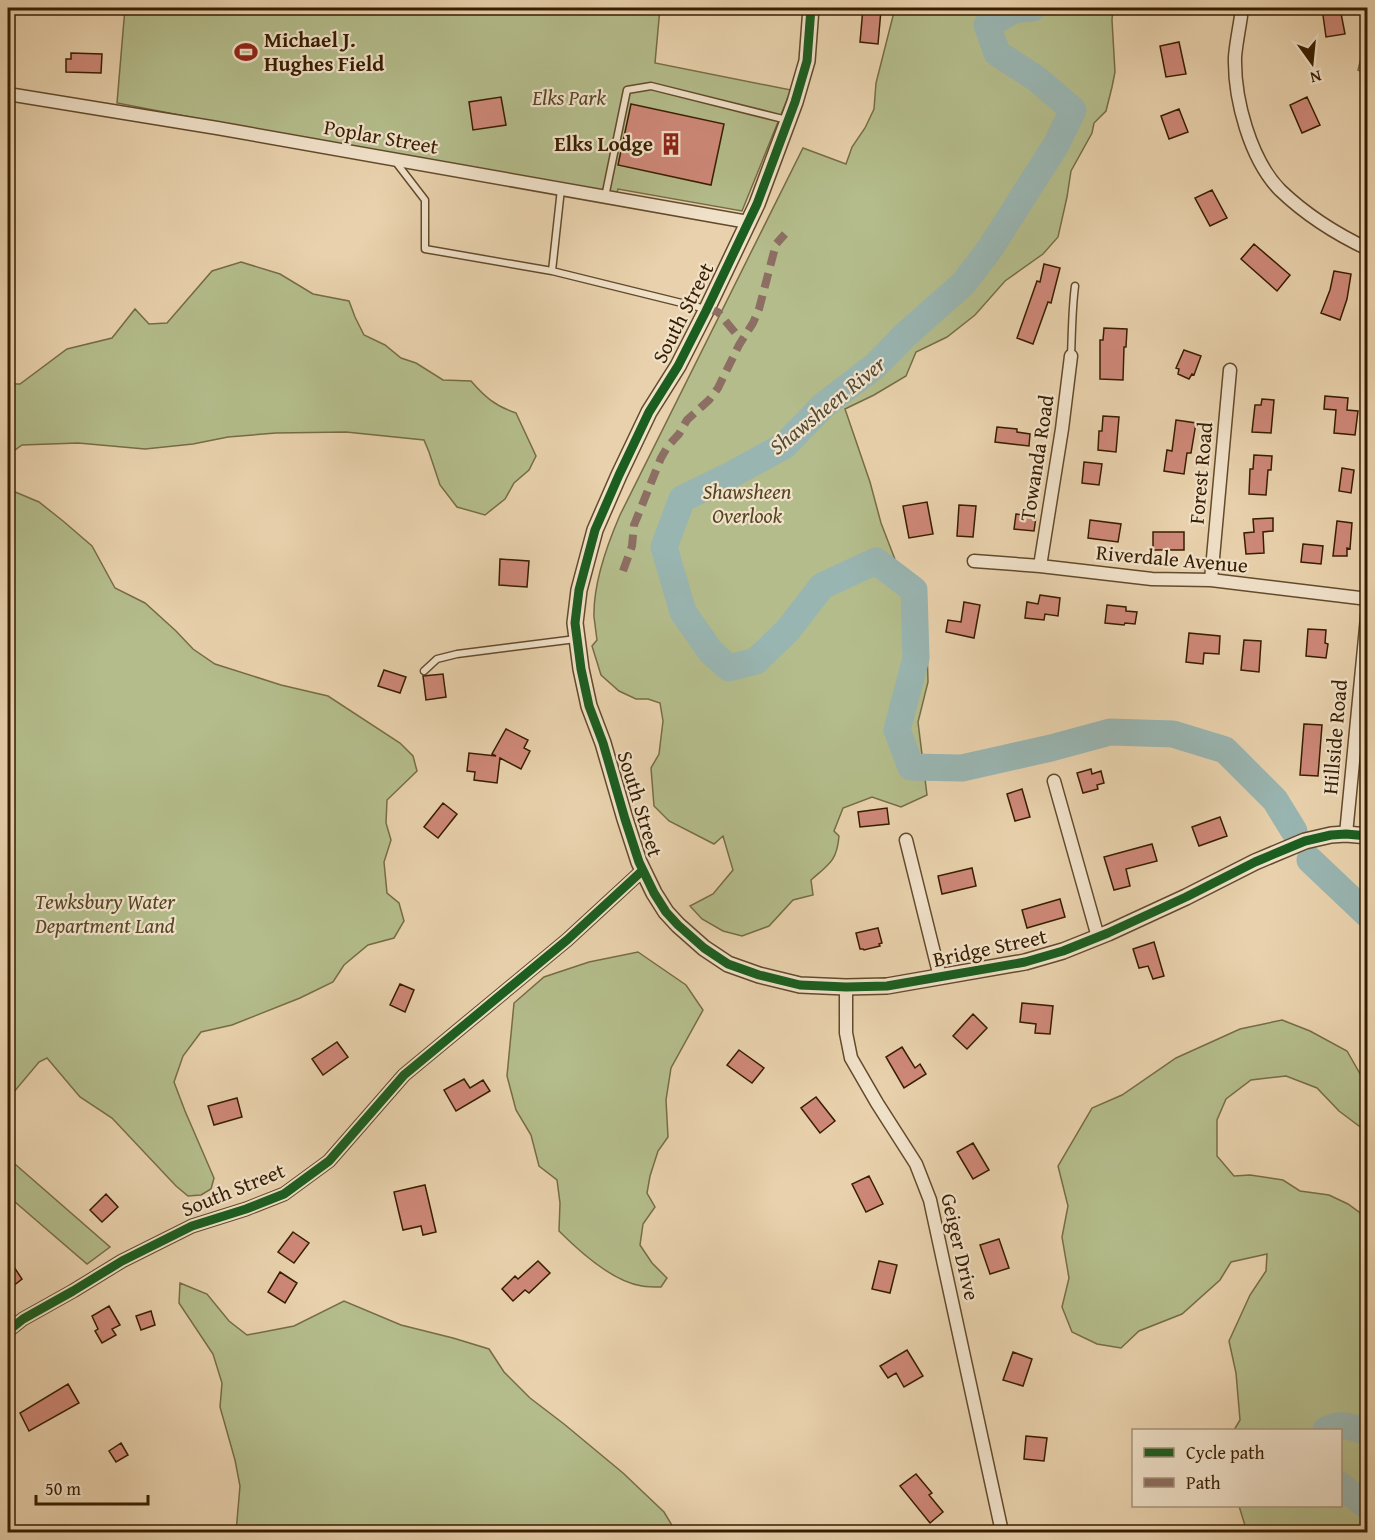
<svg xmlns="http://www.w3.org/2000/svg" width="1375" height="1540" font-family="'Gentium Book Plus',serif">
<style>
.green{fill:#b4bc8b;stroke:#766c46;stroke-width:1.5}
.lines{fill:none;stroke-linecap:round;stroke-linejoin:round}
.river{stroke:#99b5b1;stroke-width:27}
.building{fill:#ce8878;stroke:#371d00;stroke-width:1.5}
.service-casing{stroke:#634a2b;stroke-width:9}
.minor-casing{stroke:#634a2b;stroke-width:15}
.tertiary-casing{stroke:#634a2b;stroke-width:18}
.service{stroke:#f0e1c9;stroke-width:6}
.minor{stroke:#f0e1c9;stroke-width:12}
.tertiary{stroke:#f0e1c9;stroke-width:15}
.quiet{stroke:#8d6e63;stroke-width:8;stroke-dasharray:15 8;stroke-linecap:butt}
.cycleway-casing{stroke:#f0e1c9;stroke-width:13}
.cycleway{stroke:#1b5e20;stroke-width:9}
.labels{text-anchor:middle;stroke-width:4.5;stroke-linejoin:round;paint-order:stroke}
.poi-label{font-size:21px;font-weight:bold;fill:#371d00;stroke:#f0e1c9;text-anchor:start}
.park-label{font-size:21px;font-style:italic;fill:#564523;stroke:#f0e1c9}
.street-label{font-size:21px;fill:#371d00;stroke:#f0e1c9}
.water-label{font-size:22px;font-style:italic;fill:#544b35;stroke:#f0e1c9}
</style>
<rect width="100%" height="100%" fill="#e8d1ac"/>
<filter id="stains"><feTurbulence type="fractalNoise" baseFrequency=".00333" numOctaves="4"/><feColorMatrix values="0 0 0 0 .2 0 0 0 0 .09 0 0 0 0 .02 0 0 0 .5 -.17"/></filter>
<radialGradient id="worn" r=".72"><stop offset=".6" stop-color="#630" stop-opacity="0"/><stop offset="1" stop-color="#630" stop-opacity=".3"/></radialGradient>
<path class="green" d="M 125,8 L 660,8 L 655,63 L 791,90 L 742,211 L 618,189 L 615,199 L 117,103 Z
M 895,8 L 1113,8 L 1112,20 L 1115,72 L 1112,87 L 1106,111 L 1094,123 L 1092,133 L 1071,171 L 1067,197 L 1058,237 L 1043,254 L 1005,281 L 975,315 L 947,337 L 916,352 L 906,376 L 874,395 L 845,409 L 870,482 L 881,523 L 896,562 L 926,611 L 928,682 L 918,722 L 927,795 L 901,807 L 872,797 L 843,808 L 834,831 L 839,836 C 837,861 829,864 811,880 L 813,895 L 793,900 L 769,926 L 742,936 L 723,931 L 702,919 L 690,906 L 713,894 L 733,870 L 723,836 L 714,844 L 669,821 L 654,806 L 651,768 L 659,754 L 663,721 L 660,703 L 648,699 L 636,699 L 619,691 L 601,675 L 592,646 L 597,640 C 596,633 595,624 594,617 C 593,583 607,545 620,515 L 803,148 L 846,164 L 852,147 L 865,128 L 874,109 L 876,83 Z
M 1367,34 L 1367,74 L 1358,70 Z
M 241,262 L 280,274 L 313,294 L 349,301 L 355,317 L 364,335 L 385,345 L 401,358 L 416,363 L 443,380 L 471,381 C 485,397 495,406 516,413 L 536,456 L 529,470 L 514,483 L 505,499 L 485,515 L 457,507 L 440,485 L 429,452 L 424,440 L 346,432 L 276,433 L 228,437 L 193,444 L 145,449 L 78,443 L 22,445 L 8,455 L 8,384 L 20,384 L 67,349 L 112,338 L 135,309 L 149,324 L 167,323 L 212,271 Z
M 8,489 L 39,502 L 63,521 L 92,546 L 115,588 L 145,603 L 176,631 L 193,649 L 215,664 L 281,685 L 328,696 L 400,743 L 413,756 L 417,771 L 387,800 L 386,823 L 391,840 L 384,862 L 387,893 L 399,903 L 404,921 L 394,938 L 368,945 L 344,965 L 333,982 L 300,998 L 232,1025 L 201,1032 L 183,1056 L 174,1082 L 185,1111 L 214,1178 L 211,1189 L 201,1195 L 188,1196 L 176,1186 L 112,1118 L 80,1097 L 47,1058 L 39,1062 L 8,1099 Z
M 638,952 L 686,985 L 703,1010 L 671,1068 L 666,1100 L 668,1137 L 658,1151 L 650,1176 L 647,1193 L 655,1207 L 643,1224 L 640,1245 L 652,1263 L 667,1278 L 661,1287 C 655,1287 648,1287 642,1286 C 613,1282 579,1251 559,1231 L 560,1203 L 557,1180 L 539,1166 L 531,1135 L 516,1110 L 507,1076 L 514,1003 L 544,977 L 589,962 Z
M 1282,1020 L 1310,1031 L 1347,1051 L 1367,1086 L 1367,1132 L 1339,1111 L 1317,1088 L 1286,1076 L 1251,1080 L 1226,1099 L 1217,1120 L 1217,1156 L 1234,1176 L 1250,1175 L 1283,1180 L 1300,1191 L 1329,1195 L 1348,1204 L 1367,1218 L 1367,1532 L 1247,1532 L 1239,1506 L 1340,1506 L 1340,1430 L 1234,1430 L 1240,1420 L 1236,1373 L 1229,1341 L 1250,1295 L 1266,1271 L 1267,1254 L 1231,1262 L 1220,1280 L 1182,1314 L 1139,1331 L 1121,1348 L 1097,1344 L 1072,1332 L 1062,1307 L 1069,1278 L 1062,1237 L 1068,1206 L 1058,1166 L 1092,1108 L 1122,1095 L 1176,1058 L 1240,1029 Z
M 8,1158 L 110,1247 L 87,1264 L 8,1196 Z
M 180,1283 L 207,1294 L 229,1321 L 247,1335 L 294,1326 L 344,1301 L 401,1325 L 453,1338 L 489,1349 L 504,1372 L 530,1398 L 564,1424 L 623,1473 L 664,1512 L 676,1532 L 236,1532 L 240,1486 L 235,1460 L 220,1407 L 222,1383 L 213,1354 L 179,1303 Z"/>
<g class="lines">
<path class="river" d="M 1032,8 L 1014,10 L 987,25 L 997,53 L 1037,79 L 1073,110 L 1056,145 L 989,250 L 963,284 L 904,336 L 875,366 L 824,405 L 784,446 L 727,477 L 682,499 L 664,547 L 683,612 L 711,652 L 729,668 L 756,661 L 788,630 L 822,586 L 876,561 L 914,590 L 916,658 L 897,730 L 911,767 L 962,768 L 1051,748 L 1110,732 L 1173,734 L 1225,750 L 1275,800 L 1294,831
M 1310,860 L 1368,915
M 1326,1430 C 1341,1422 1352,1427 1368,1432
M 1340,1485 L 1368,1507"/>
</g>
<path class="building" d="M 863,8 L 881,10 L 878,44 L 860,42 Z
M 1322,8 L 1340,8 L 1345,34 L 1326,37 Z
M 1179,42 L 1186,74 L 1166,77 L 1160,46 Z
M 71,53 L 102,54 L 101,73 L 66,72 L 66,59 L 71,59 Z
M 501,97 L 506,125 L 473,130 L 469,102 Z
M 1307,97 L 1320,125 L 1302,133 L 1290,105 Z
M 631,104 L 724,124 L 711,185 L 618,165 Z
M 1179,109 L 1188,132 L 1169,139 L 1161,116 Z
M 1212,190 L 1227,218 L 1210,226 L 1195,198 Z
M 1254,244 L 1290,275 L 1277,291 L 1241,259 Z
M 1044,264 L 1060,268 L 1051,303 L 1048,302 L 1033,344 L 1017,338 L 1037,281 L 1040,282 Z
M 1334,271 L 1351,274 L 1347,299 L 1340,320 L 1321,313 L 1330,290 Z
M 1104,328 L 1127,329 L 1126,347 L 1124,347 L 1123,380 L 1100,379 L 1100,340 L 1103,340 Z
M 1184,350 L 1201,356 L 1194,375 L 1192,374 L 1189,379 L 1178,374 L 1179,369 L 1176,368 Z
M 1325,396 L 1348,398 L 1347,410 L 1358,411 L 1355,435 L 1334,433 L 1336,410 L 1324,409 Z
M 1262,399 L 1274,400 L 1271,433 L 1252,432 L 1255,405 L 1261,405 Z
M 1103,416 L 1119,417 L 1116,452 L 1098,450 L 1099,431 L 1102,431 Z
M 1176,420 L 1196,423 L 1191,453 L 1187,453 L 1184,474 L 1164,471 L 1167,450 L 1172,451 Z
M 997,427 L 1017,429 L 1017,432 L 1030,434 L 1029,446 L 995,442 Z
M 1254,455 L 1272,456 L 1271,470 L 1268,470 L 1266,495 L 1249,494 L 1250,469 L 1253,469 Z
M 1084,462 L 1102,464 L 1099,485 L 1082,483 Z
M 1342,468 L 1354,470 L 1351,493 L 1339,491 Z
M 927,502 L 933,534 L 909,538 L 903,506 Z
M 959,505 L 976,506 L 973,537 L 957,536 Z
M 1016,514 L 1036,517 L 1034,531 L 1014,529 Z
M 1273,518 L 1273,531 L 1263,532 L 1264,553 L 1246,554 L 1244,533 L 1254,532 L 1253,519 Z
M 1090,520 L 1121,524 L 1118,542 L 1088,538 Z
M 1337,521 L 1352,523 L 1350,549 L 1347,548 L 1347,556 L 1333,556 Z
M 1153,532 L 1184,532 L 1184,550 L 1153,550 Z
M 1303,544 L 1323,546 L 1321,564 L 1301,562 Z
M 500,559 L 529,561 L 527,587 L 499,585 Z
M 1040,595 L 1060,598 L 1058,616 L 1045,614 L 1044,620 L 1025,618 L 1027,602 L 1038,604 Z
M 964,602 L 980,605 L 974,638 L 946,632 L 948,620 L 961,622 Z
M 1107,605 L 1126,607 L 1126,611 L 1137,612 L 1135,624 L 1125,623 L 1124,625 L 1105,623 Z
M 1308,629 L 1326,630 L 1325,643 L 1328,644 L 1326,658 L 1306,656 Z
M 1189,633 L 1220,636 L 1219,654 L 1204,653 L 1203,664 L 1186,662 Z
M 1244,640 L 1261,641 L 1259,672 L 1241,670 Z
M 384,670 L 406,677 L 400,693 L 378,686 Z
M 443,674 L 446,697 L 426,700 L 423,676 Z
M 1304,724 L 1322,725 L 1318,776 L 1300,775 Z
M 506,729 L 528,740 L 524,748 L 530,751 L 521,769 L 500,758 L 497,783 L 474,780 L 475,772 L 467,771 L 469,753 L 496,756 L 492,754 Z
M 1091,769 L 1092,774 L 1101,771 L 1104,783 L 1097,785 L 1098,789 L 1083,793 L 1077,773 Z
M 1022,789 L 1030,817 L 1015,821 L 1007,794 Z
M 443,803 L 457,814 L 438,838 L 424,827 Z
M 887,808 L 889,824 L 860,827 L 858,812 Z
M 1220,817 L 1227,836 L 1199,846 L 1192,827 Z
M 1152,844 L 1157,861 L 1126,869 L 1130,886 L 1114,890 L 1104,857 Z
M 972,868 L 976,886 L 942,894 L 938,876 Z
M 1060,899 L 1065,917 L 1027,928 L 1022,910 Z
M 878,928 L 882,943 L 879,944 L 880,946 L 864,950 L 863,949 L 860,949 L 856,933 Z
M 1154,942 L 1164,976 L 1153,979 L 1148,966 L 1139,968 L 1133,949 Z
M 400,984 L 414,990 L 405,1012 L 390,1005 Z
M 1022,1003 L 1053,1006 L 1050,1034 L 1035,1033 L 1036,1024 L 1020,1022 Z
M 973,1014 L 987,1028 L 967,1049 L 953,1036 Z
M 337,1042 L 348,1057 L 323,1075 L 312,1059 Z
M 902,1047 L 915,1068 L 920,1064 L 926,1074 L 904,1088 L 886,1057 Z
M 739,1050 L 764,1068 L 752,1083 L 727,1065 Z
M 464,1079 L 470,1088 L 483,1080 L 490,1091 L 456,1111 L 444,1090 Z
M 816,1097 L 835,1121 L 820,1133 L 801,1108 Z
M 237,1098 L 242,1117 L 214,1125 L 208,1106 Z
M 973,1143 L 989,1170 L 973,1179 L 957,1152 Z
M 869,1176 L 883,1204 L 866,1212 L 852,1184 Z
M 425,1185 L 436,1232 L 423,1235 L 421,1226 L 403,1230 L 394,1192 Z
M 106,1194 L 118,1207 L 102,1222 L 90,1210 Z
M 293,1232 L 309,1243 L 294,1263 L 278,1252 Z
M 999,1239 L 1009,1268 L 990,1274 L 980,1245 Z
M 8,1258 L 22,1279 L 8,1290 Z
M 538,1261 L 550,1273 L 529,1293 L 525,1290 L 513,1301 L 502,1289 L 515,1276 L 518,1279 Z
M 879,1261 L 897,1265 L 890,1293 L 872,1289 Z
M 280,1272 L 297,1283 L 285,1303 L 268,1292 Z
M 109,1306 L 120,1325 L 112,1329 L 116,1335 L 102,1343 L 95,1331 L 98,1329 L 92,1316 Z
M 151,1311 L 155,1325 L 141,1330 L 136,1316 Z
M 907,1350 L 923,1376 L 904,1387 L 896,1373 L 888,1378 L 880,1366 Z
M 1013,1352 L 1032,1359 L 1023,1386 L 1003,1380 Z
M 68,1384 L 79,1403 L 29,1431 L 20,1413 Z
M 1026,1436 L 1047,1438 L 1044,1461 L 1024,1459 Z
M 121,1443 L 128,1455 L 116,1462 L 109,1451 Z
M 916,1474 L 932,1493 L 929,1495 L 943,1512 L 930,1523 L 900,1486 Z"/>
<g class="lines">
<g class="service-casing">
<path id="service" d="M 395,161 L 425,200 L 425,249 L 552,271
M 561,189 L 552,271 L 706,309
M 605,197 L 627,90 L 651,86 L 787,120
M 1071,356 C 1072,332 1072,309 1075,286
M 424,671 L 437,659 L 457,654 L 576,639"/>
</g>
<g class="minor-casing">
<path id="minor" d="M 1241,16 C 1239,30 1236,44 1235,57 C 1234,99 1250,159 1280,190 C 1305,214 1336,234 1368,249
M 8,94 L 217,128 L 748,222
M 974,561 L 1040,566 L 1152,579 L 1211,580 L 1368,599
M 1040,566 L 1062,429 L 1071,356
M 1211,580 L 1230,370
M 1054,781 L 1098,937
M 1346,834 L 1368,607
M 906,840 L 940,977
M 846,987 L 846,1033 L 851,1058 L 877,1103 L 916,1164 L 930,1200 L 1002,1532
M 8,1331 L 23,1319 L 73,1291 L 122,1261 L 192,1226 L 246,1209 L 284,1194 L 329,1161 L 404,1075 L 567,940 L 643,870"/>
</g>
<g class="tertiary-casing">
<path id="tertiary" d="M 811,8 L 807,61 L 795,102 L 757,204 L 706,311 L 678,366 L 649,412 L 619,475 L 595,530 L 579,590 L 575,623 L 581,669 L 589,706 L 603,743 L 625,819 L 639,862 L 654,893 L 666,912 L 678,925 L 704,948 L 728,964 L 759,975 L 800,985 L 846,987 L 887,986 L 1025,962 L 1063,951 L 1108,933 L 1186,897 L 1255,862 L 1305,841 L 1331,835 L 1346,834 L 1368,836"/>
</g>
<use href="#service" class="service"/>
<use href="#minor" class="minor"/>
<use href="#tertiary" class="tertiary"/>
<path class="quiet" d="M 707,309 L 718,312 L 742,341
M 623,571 L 632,546 L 634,525 L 661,458 L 668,446 L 679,434 L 687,420 L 709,400 L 718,388 L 739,345 L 753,323 L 759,309 L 776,244 L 785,234"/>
<g class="cycleway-casing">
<path id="cycleway" d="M 811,8 L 807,61 L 795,102 L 757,204 L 706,311 L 678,366 L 649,412 L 619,475 L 595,530 L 579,590 L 575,623 L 581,669 L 589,706 L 603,743 L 625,819 L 639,862 L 654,893 L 666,912 L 678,925 L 704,948 L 728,964 L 759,975 L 800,985 L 846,987 L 887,986 L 1025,962 L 1063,951 L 1108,933 L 1186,897 L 1255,862 L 1305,841 L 1331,835 L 1346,834 L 1368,836
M 8,1331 L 23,1319 L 73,1291 L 122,1261 L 192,1226 L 246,1209 L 284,1194 L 329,1161 L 404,1075 L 567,940 L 643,870"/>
</g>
<use href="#cycleway" class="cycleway"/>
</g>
<defs>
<g id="stadium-bare" transform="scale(1.8)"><path d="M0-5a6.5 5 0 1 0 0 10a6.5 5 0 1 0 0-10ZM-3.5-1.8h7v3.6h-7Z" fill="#8f2418" stroke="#f0e1c9" stroke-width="2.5" paint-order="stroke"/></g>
<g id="building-bare" transform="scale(1.8)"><path d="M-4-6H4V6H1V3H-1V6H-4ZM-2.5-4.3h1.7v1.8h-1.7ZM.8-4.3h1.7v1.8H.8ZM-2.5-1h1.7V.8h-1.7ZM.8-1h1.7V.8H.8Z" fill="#8f2418" stroke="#f0e1c9" stroke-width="2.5" paint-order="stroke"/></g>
</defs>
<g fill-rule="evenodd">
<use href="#stadium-bare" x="246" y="52"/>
<use href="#building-bare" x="671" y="144"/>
</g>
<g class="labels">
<g class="poi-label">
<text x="264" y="47">Michael J.<tspan x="264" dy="24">Hughes Field</tspan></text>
<text x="653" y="151" text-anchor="end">Elks Lodge</text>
</g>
<g class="park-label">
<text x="569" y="105">Elks Park</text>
<text x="747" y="499">Shawsheen<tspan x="747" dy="24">Overlook</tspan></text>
<text x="105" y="909">Tewksbury Water<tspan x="105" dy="24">Department Land</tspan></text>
</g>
<g class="street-label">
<text transform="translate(381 137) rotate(10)" y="7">Poplar Street</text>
<text transform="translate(683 313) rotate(-63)" y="7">South Street</text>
<text transform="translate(1037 458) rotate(-81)" y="7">Towanda Road</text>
<text transform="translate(1201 473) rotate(-85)" y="7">Forest Road</text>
<text transform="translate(1172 559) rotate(5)" y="7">Riverdale Avenue</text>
<text transform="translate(1335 737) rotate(-85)" y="7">Hillside Road</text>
<text transform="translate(640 804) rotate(73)" y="7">South Street</text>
<text transform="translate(990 948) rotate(-12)" y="7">Bridge Street</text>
<text transform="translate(233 1190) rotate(-22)" y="7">South Street</text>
<text transform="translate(960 1247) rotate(77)" y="7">Geiger Drive</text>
</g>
<g class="water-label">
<text transform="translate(827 405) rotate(-39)" y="8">Shawsheen River</text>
</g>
</g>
<rect width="1375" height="1540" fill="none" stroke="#e8d1ac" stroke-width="30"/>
<rect x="9" y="9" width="1357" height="1522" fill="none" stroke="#371d00" stroke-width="3"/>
<rect x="15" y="15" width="1345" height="1510" fill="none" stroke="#371d00" stroke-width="1.5"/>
<rect x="1132" y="1429" width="210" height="78" fill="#f0e1c9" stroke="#a69379" stroke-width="1.5"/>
<rect x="1144" y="1448" width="30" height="9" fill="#1b5e20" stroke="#a69379" stroke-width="1.5"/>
<text x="1186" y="1459" font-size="18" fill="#371d00">Cycle path</text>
<rect x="1144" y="1478" width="30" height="9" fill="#8d6e63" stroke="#a69379" stroke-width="1.5"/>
<text x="1186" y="1489" font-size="18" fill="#371d00">Path</text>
<g transform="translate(1312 63) rotate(165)" stroke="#f0e1c9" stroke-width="4.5" paint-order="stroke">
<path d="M0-4.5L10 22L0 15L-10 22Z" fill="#371d00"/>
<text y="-9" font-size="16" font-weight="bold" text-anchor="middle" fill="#371d00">N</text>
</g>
<path d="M36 1495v9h112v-9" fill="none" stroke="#371d00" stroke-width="3"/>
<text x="45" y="1495" font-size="18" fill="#371d00" stroke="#f0e1c9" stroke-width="4.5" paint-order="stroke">50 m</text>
<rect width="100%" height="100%" filter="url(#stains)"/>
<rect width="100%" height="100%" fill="url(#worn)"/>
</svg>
